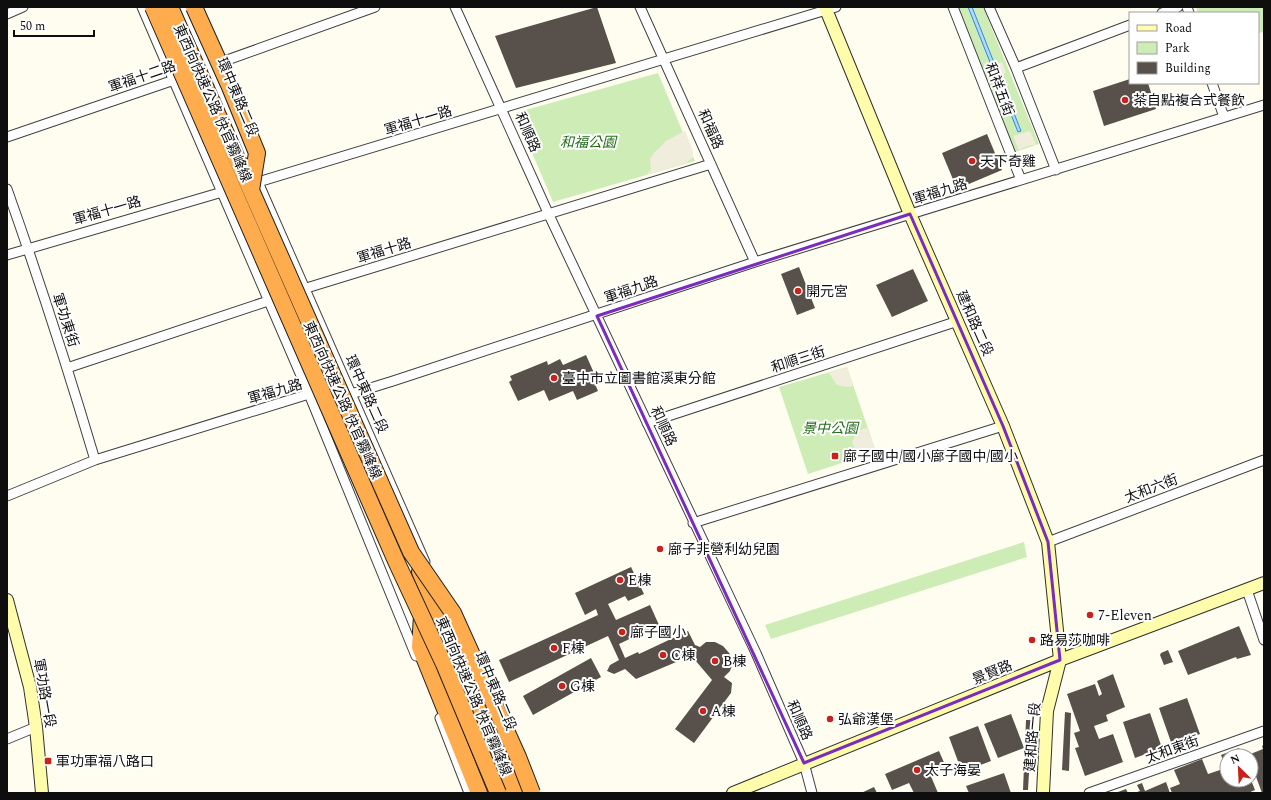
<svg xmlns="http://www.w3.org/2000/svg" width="1271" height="800" font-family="Spectral,'Noto Sans TC',serif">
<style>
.green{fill:#ceedb6}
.plaza{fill:#f0eddd}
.water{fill:#b0d9fb;stroke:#3288d7}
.building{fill:#58504a}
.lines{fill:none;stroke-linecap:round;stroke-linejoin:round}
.street-casing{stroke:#414141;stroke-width:11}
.secondary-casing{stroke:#303030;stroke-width:14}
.highway-casing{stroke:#1f1f1f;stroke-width:18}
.street{stroke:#fff;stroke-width:9}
.secondary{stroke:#fffcab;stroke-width:12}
.highway{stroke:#feac4e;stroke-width:16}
.highway-bridge-casing{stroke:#1f1f1f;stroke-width:18;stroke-linecap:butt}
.highway-bridge{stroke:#feac4e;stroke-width:16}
.marked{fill:none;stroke:#7b2cbf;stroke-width:3;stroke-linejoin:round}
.poi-dot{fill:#c9211b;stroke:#fff;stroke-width:1.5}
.labels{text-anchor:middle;stroke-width:4;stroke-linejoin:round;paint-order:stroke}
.street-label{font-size:14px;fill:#0e0e0e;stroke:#fff}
.poi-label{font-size:14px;fill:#0e0e0e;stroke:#fff;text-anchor:start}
.park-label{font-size:14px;font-style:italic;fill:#246b19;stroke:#fff}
</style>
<rect width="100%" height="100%" fill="#fffdf0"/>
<path class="green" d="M 956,7 L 983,7 L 1039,144 L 1015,152 Z
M 1196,7 L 1264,7 L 1264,32 L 1258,33 L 1258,13 L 1198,13 Z
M 658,73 L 695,161 L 553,202 L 515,113 Z
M 847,367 L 876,452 L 808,474 L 779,387 Z
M 1024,542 L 1027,557 L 1024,558 L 771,639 L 765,625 Z"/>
<path class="plaza" d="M 1002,62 L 1006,73 L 992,78 L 988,67 Z
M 685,131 L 693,151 L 693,157 L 686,163 L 646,175 L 651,170 L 650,159 L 654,153 L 666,141 Z
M 1030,131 L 1036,145 L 1030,145 L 1019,150 L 1013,136 Z
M 847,367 L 853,386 L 848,387 L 837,385 L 829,373 Z
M 867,428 L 876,452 L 857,458 L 852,441 L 860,430 Z"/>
<path class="water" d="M 968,7 L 972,7 L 1021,131 L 1018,132 Z"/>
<path class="building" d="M 597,7 L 616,63 L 516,88 L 495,36 Z
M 1130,79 L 1130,83 L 1148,83 L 1156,109 L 1104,126 L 1093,91 Z
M 987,134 L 1002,170 L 957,189 L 942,153 Z
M 799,267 L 815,308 L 797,315 L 781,274 Z
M 913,269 L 928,301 L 892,317 L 876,285 Z
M 586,355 L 598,382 L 595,384 L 598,391 L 577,400 L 573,391 L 549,401 L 544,390 L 518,401 L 509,382 L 512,380 L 510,376 L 547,361 L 548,365 L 560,359 L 563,365 Z
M 631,567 L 644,594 L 628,601 L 625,596 L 608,604 L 616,620 L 650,605 L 659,625 L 619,644 L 625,658 L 638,652 L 639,654 L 688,631 L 695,645 L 700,647 L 706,642 L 715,642 L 723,646 L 730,654 L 733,663 L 730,671 L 724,677 L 732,683 L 731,693 L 694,743 L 675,729 L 712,680 L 695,660 L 688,657 L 636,679 L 625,669 L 614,674 L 607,671 L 610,665 L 619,660 L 608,636 L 509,682 L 499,660 L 598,615 L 596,609 L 585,615 L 575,593 Z
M 1239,626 L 1251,655 L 1237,659 L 1236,657 L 1188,675 L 1178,651 Z
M 1168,650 L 1173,662 L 1164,665 L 1160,655 L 1161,653 Z
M 591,658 L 601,677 L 533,715 L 523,696 Z
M 1113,674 L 1125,707 L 1106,715 L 1108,721 L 1094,726 L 1099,739 L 1113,734 L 1123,762 L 1085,776 L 1075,748 L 1079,747 L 1074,733 L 1080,731 L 1067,694 L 1095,684 L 1099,696 L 1102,694 L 1097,681 Z
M 1187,698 L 1200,734 L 1172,745 L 1159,708 Z
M 1065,712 L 1071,713 L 1069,771 L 1062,770 Z
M 1150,713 L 1162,748 L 1135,758 L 1123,722 Z
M 1011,714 L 1024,748 L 998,758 L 984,724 Z
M 1026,720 L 1032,720 L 1028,790 L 1023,790 Z
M 978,726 L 991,761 L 962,772 L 949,737 Z
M 1264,745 L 1264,793 L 1262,793 L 1251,763 L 1251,756 L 1248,755 L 1263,749 L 1262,746 Z
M 1239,748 L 1242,756 L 1227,756 L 1227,780 L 1251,780 L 1255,790 L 1248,793 L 1172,793 L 1170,788 L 1180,784 L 1174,770 L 1202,759 L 1208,774 L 1226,768 L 1221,755 Z
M 939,751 L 946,767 L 930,774 L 938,793 L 914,793 L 909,783 L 892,790 L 885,774 Z
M 1004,773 L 1011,793 L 969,793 L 966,786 Z
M 1166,782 L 1170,793 L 1134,793 L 1140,791 L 1137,785 L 1142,783 L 1145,791 Z
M 874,787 L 877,793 L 861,793 Z
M 1126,789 L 1128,793 L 1119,793 L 1118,792 Z"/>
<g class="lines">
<g class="street-casing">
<path id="street" d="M 142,7 L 309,394 L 416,656
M 183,7 L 211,68 L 261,189 L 425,562
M 455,7 L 549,215 L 756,653 L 804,763 L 812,793
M 640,7 L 755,262
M 953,7 L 1021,180
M 989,7 L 1016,68 L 1056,170
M 1187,7 L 1189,13
M 1162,13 L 1178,7
M 7,14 L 23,7
M 216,64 L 375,7
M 1016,68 L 1130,25
M 1212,83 L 1224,117
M 7,137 L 180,78
M 248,185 L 836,7
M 7,189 C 39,279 68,369 95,460
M 7,255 L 236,188
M 300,290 L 711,164
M 67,368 L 274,299
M 338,394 L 351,394 L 393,381 L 755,262 L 1264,105
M 647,423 L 958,321
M 7,496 L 95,460 L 309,394 L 325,394
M 693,523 L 1003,426
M 1048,542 L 1264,460
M 1247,590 L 1264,640
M 440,718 L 469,793
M 7,739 L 36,727
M 1089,793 L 1264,731"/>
</g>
<g class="secondary-casing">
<path id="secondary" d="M 825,7 L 910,214 L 1003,426 L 1048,542 L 1060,660 L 1047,711 L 1043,793
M 7,600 L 30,687 L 36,727 L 42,793
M 733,793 L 1060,660 L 1264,583"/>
</g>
<g class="highway-casing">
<path id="highway" d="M 420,572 L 481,710 L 515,793
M 422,616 L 420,647 L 479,793"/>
</g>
<use href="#street" class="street"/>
<use href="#secondary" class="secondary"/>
<use href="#highway" class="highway"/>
<g class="highway-bridge-casing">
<path id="highway-bridge" d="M 153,7 L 396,561 L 444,664 L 498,793
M 170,7 L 411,552 L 453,613 L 518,757 L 532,793
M 194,7 L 230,87 L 257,153 L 251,190"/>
</g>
<use href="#highway-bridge" class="highway-bridge"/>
</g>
<path class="marked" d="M 910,214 L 1003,426 L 1048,542 L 1060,660 L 804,763 L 597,316 Z"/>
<g class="poi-dot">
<circle cx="1125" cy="100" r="4"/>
<circle cx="972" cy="161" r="4"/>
<circle cx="798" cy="291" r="4"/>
<circle cx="554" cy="378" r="4"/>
<rect x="831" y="452" width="8" height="8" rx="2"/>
<circle cx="660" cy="549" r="4"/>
<circle cx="620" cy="580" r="4"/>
<circle cx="1090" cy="615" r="4"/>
<circle cx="622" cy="632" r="4"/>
<circle cx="1032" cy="640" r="4"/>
<circle cx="554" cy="648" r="4"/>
<circle cx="663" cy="655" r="4"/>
<circle cx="715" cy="661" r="4"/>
<circle cx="562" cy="686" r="4"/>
<circle cx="703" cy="711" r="4"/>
<circle cx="830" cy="719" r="4"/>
<rect x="44" y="757" width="8" height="8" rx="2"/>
<circle cx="917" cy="770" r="4"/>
</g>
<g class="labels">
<g class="street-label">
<text transform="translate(142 76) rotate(-19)" y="5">軍福十二路</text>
<text transform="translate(1000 89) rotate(69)" y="5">和祥五街</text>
<text transform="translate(238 97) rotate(67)" y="5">環中東路二段</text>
<text transform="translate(213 103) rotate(66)" y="5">東西向快速公路 快官霧峰線</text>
<text transform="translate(418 120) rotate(-17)" y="5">軍福十一路</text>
<text transform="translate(711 129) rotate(66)" y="5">和福路</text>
<text transform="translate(528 132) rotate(66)" y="5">和順路</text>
<text transform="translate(940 191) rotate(-17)" y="5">軍福九路</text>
<text transform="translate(107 210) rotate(-16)" y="5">軍福十一路</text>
<text transform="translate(384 250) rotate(-17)" y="5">軍福十路</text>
<text transform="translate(631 289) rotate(-19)" y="5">軍福九路</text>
<text transform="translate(66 320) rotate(72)" y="5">軍功東街</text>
<text transform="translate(975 323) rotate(66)" y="5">建和路二段</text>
<text transform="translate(798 359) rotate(-18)" y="5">和順三街</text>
<text transform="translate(275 391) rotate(-16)" y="5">軍福九路</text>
<text transform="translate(367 394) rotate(66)" y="5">環中東路二段</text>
<text transform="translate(343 400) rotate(66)" y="5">東西向快速公路 快官霧峰線</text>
<text transform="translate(664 426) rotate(65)" y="5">和順路</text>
<text transform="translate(1151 488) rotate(-21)" y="5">太和六街</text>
<text transform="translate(992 672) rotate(-22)" y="5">景賢路</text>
<text transform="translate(496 691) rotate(67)" y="5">環中東路二段</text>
<text transform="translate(45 693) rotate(80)" y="5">軍功路一段</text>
<text transform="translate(474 696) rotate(67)" y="5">東西向快速公路 快官霧峰線</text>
<text transform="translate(800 720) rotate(66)" y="5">和順路</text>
<text transform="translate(1032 737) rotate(-85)" y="5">建和路一段</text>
<text transform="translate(1172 749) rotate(-20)" y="5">太和東街</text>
</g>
<g class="poi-label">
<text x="1133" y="105">茶自點複合式餐飲</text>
<text x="980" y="166">天下奇雞</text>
<text x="806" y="296">開元宮</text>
<text x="562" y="383">臺中市立圖書館溪東分館</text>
<text x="843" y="461">廍子國中/國小廍子國中/國小</text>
<text x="668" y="554">廍子非營利幼兒園</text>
<text x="628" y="585">E棟</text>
<text x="1098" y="620">7-Eleven</text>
<text x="630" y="637">廍子國小</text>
<text x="1040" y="645">路易莎咖啡</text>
<text x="562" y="653">F棟</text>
<text x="671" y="660">C棟</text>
<text x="723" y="666">B棟</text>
<text x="570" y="691">G棟</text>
<text x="711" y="716">A棟</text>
<text x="838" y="724">弘爺漢堡</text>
<text x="56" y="766">軍功軍福八路口</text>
<text x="925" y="775">太子海晏</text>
</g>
<g class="park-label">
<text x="588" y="147">和福公園</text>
<text x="830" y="433">景中公園</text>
</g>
</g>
<rect width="1271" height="800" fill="none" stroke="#0e0e0e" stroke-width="16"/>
<rect x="1129" y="12" width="130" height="72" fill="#ffffff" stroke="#9f9f9f"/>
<rect x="1137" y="25" width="20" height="6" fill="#fffcab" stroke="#9f9f9f"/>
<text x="1165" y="32" font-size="12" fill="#0e0e0e">Road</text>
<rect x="1137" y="42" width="20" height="12" fill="#ceedb6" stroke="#9f9f9f"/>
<text x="1165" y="52" font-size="12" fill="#0e0e0e">Park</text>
<rect x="1137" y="62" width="20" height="12" fill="#58504a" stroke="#9f9f9f"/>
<text x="1165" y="72" font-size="12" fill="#0e0e0e">Building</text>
<g transform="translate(1239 768) rotate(336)"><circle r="19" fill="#ffffff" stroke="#9f9f9f"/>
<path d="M0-3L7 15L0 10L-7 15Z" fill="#c9211b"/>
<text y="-6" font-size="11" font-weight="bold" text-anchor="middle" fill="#0e0e0e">N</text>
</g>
<path d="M14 30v6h80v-6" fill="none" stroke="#0e0e0e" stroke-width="2"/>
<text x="20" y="30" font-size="12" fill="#0e0e0e" stroke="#ffffff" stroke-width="3" paint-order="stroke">50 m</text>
</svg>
